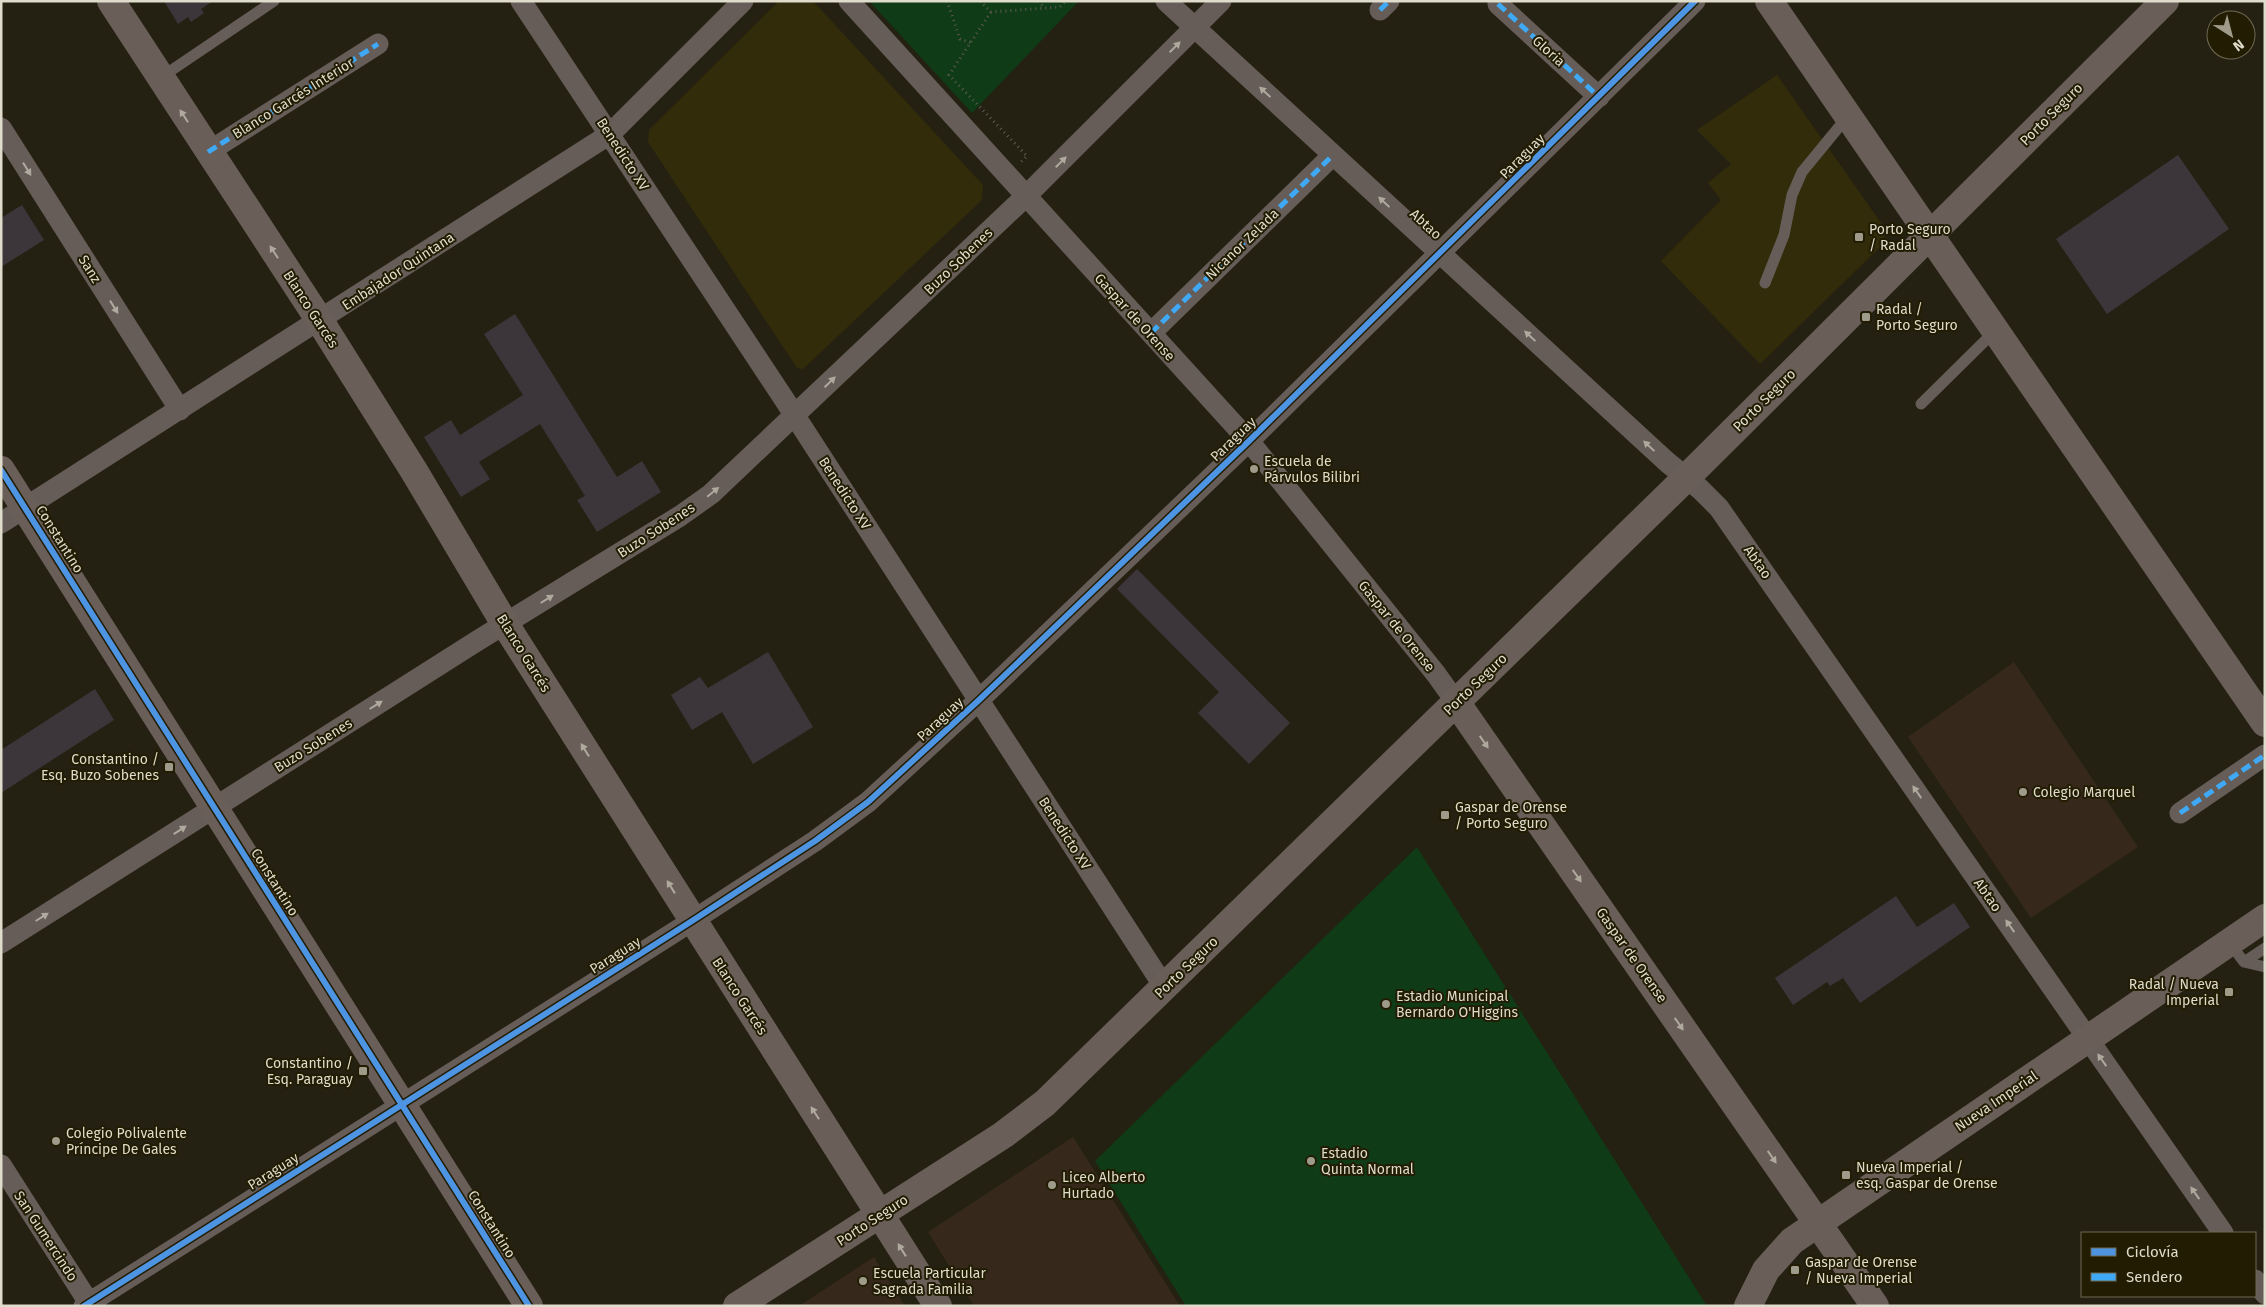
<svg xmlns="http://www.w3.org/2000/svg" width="2266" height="1307" font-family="'Fira Sans',sans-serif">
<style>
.built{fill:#332c0a}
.education{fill:#36291c}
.green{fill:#0f3b16}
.building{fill:#3c363b}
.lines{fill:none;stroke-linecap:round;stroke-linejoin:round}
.path{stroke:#605a53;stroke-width:3;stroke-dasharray:1 4;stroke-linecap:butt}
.lane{stroke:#665d59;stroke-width:11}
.street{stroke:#665d59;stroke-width:21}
.secondary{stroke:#6a5e59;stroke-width:28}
.quiet{stroke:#3fa9f5;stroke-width:5;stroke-dasharray:10 5;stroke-linecap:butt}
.cycleway-casing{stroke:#221c02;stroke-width:9}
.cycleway{stroke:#4d94e3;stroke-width:6}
.oneway{fill:#afa99e}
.oneway2{fill:#b0aa9e}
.poi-dot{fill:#9e9b8b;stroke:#221c02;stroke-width:2}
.labels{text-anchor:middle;stroke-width:4;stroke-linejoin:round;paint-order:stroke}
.street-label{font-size:14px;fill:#dfdccc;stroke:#221c02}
.poi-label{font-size:14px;fill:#dfdccc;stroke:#221c02;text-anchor:start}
</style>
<rect width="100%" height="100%" fill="#242112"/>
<path class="built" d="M 779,1 L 813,1 L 983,185 L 982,200 L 803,369 L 797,368 L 648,142 L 649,130 Z
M 1777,75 L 1886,230 L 1882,245 L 1760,364 L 1661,261 L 1721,200 L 1708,183 L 1731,164 L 1697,130 Z"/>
<path class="education" d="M 2014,662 L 2138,847 L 2031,918 L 1908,737 Z
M 1073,1137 L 1180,1306 L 974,1306 L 928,1232 Z
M 874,1257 L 905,1306 L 799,1306 Z"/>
<path class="green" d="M 869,1 L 1079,1 L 972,113 Z
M 1417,847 L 1707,1306 L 1186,1306 L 1095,1161 Z"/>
<path class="building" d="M 164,1 L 213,1 L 201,9 L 204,13 L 191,22 L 188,17 L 178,24 Z
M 2178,155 L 2229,229 L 2107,314 L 2056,239 Z
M 22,205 L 44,240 L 1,267 L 1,218 Z
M 515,314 L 617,477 L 642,461 L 661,492 L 597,532 L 577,500 L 585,496 L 540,424 L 479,462 L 490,479 L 461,497 L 424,437 L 451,420 L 460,435 L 523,395 L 484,334 Z
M 1137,569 L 1290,723 L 1249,764 L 1198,713 L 1219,692 L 1117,589 Z
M 768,652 L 813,727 L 753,764 L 722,712 L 692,730 L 671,695 L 700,677 L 708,688 Z
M 95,689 L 114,720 L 1,793 L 1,750 Z
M 1896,896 L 1917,927 L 1954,903 L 1970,927 L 1860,1003 L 1843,978 L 1830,986 L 1827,982 L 1793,1005 L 1775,978 Z"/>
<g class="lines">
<path class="path" d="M 947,1 L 960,39 L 971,43
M 980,1 L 991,12 L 1060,7 L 1065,1
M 1038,1 L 1045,8
M 991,12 L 949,75 L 1027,156 L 1021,162"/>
<path class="lane" d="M 160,78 L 274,1
M 1765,283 L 1784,235 L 1792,195 L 1802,172 L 1848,116
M 1921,404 L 1995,331
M 2229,942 L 2244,962 L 2265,967
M 2244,962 L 2265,948"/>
<path class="street" d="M 521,1 L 784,399 L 1165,988
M 849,1 L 1249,441 L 1436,674 L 1456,702
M 1166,1 L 1667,462 L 1700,489 L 1719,508 L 2223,1233
M 1498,4 L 1599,97
M 1380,10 L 1389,1
M 1,128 L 180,410
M 208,152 L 378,44
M 1151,333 L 1333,155
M 1,523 L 610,134 L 743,1
M 2180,813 L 2265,755
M 1,943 L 477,641 L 680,516 L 711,494 L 1026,196 L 1221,1
M 1,1165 L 91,1306
M 2255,1280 L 2265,1294
M 84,1306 L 692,921 L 815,841 L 868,802 L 979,700 L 1249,441 L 1695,1"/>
<path class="secondary" d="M 111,1 L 320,321 L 414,471 L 505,624 L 938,1306
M 1769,1 L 2265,723
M 1,470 L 529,1306
M 1456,702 L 1875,1306
M 737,1306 L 1003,1135 L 1045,1103 L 1686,478 L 2165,1
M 1748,1306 L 1766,1270 L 1792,1241 L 2265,918"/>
<path class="quiet" d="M 1498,4 L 1599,97
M 1380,10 L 1389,1
M 208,152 L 378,44
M 1151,333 L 1333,155
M 2180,813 L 2265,755"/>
<g class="cycleway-casing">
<path id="cycleway" d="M 1,470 L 529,1306
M 84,1306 L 692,921 L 815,841 L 868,802 L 979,700 L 1249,441 L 1695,1"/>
</g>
<use href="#cycleway" class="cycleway"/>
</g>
<defs><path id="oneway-solid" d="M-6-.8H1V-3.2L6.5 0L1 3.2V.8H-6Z" transform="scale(1.25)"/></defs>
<g class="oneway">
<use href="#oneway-solid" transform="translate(1175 47) rotate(-45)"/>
<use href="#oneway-solid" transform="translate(1265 92) rotate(-137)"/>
<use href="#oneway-solid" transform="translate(1061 162) rotate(-45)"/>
<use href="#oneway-solid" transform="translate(27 169) rotate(58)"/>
<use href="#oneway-solid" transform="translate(1384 202) rotate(-137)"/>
<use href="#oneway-solid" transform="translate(114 307) rotate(58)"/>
<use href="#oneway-solid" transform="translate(1530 336) rotate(-137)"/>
<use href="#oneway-solid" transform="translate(830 382) rotate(-44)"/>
<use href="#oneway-solid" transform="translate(1649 446) rotate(-137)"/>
<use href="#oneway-solid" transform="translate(713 492) rotate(-39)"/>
<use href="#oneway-solid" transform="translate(547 599) rotate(-32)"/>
<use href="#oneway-solid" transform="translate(376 705) rotate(-32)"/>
<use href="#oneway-solid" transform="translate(1917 792) rotate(-125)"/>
<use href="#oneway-solid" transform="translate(180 830) rotate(-33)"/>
<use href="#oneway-solid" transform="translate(42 917) rotate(-32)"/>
<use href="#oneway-solid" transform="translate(2010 926) rotate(-125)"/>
<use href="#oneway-solid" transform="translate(2102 1060) rotate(-125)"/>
<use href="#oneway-solid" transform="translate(2195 1193) rotate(-125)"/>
</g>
<g class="oneway2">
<use href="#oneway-solid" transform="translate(184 116) rotate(-123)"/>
<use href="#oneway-solid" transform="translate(274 252) rotate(-123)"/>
<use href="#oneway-solid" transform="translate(1484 742) rotate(55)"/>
<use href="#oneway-solid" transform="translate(585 750) rotate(-122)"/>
<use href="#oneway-solid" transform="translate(1577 876) rotate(55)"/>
<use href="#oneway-solid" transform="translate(671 887) rotate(-122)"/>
<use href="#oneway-solid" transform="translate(1679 1024) rotate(55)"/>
<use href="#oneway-solid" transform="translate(815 1113) rotate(-123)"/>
<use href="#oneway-solid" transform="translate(1772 1157) rotate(55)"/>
<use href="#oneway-solid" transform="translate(902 1250) rotate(-122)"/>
</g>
<g class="poi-dot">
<rect x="1854" y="232" width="10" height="10" rx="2.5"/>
<rect x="1861" y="312" width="10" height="10" rx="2.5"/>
<circle cx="1254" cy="469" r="5"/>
<rect x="164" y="762" width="10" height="10" rx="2.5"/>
<circle cx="2023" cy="792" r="5"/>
<rect x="1440" y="810" width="10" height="10" rx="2.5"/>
<rect x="2224" y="987" width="10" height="10" rx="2.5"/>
<circle cx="1386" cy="1004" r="5"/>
<rect x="358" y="1066" width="10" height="10" rx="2.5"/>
<circle cx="56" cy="1141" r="5"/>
<circle cx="1311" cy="1161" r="5"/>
<rect x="1841" y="1170" width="10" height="10" rx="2.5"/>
<circle cx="1052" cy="1185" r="5"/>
<rect x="1790" y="1265" width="10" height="10" rx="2.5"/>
<circle cx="863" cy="1281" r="5"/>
</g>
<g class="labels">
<g class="street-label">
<text transform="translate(1549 51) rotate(42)" y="5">Gloria</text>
<text transform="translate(293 98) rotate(-32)" y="5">Blanco Garcés Interior</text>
<text transform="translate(2051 114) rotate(-45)" y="5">Porto Seguro</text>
<text transform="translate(623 154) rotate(57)" y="5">Benedicto XV</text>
<text transform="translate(1522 156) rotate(-45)" y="5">Paraguay</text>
<text transform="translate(1426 224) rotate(43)" y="5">Abtao</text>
<text transform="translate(1242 244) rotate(-44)" y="5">Nicanor Zelada</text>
<text transform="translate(958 261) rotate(-44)" y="5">Buzo Sobenes</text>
<text transform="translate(90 269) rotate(58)" y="5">Sanz</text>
<text transform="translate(398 271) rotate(-33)" y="5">Embajador Quintana</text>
<text transform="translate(311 309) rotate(57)" y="5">Blanco Garcés</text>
<text transform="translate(1135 317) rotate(48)" y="5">Gaspar de Orense</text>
<text transform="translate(1764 400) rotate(-45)" y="5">Porto Seguro</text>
<text transform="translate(1233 439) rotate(-44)" y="5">Paraguay</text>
<text transform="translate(845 493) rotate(57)" y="5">Benedicto XV</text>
<text transform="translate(656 530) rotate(-33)" y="5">Buzo Sobenes</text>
<text transform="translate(60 539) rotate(58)" y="5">Constantino</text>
<text transform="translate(1758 562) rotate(55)" y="5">Abtao</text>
<text transform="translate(1397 626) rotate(51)" y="5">Gaspar de Orense</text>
<text transform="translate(524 653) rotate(58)" y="5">Blanco Garcés</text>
<text transform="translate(1475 684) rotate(-44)" y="5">Porto Seguro</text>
<text transform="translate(940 719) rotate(-43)" y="5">Paraguay</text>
<text transform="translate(313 745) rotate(-32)" y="5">Buzo Sobenes</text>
<text transform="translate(1065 833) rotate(57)" y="5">Benedicto XV</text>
<text transform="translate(275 882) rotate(58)" y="5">Constantino</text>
<text transform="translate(1988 895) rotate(55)" y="5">Abtao</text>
<text transform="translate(615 955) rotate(-32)" y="5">Paraguay</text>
<text transform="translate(1632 955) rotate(55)" y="5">Gaspar de Orense</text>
<text transform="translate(1186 967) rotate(-44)" y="5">Porto Seguro</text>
<text transform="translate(740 996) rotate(57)" y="5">Blanco Garcés</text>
<text transform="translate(1996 1101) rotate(-34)" y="5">Nueva Imperial</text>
<text transform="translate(273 1171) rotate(-32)" y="5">Paraguay</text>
<text transform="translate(872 1220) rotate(-33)" y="5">Porto Seguro</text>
<text transform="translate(492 1224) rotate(58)" y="5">Constantino</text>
<text transform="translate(46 1236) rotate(57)" y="5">San Gumercindo</text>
</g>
<g class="poi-label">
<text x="1869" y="234">Porto Seguro<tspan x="1869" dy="16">/ Radal</tspan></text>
<text x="1876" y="314">Radal /<tspan x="1876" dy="16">Porto Seguro</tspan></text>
<text x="1264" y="466">Escuela de<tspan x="1264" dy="16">Párvulos Bilibri</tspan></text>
<text x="159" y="764" text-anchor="end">Constantino /<tspan x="159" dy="16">Esq. Buzo Sobenes</tspan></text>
<text x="2033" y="797">Colegio Marquel</text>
<text x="1455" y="812">Gaspar de Orense<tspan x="1455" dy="16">/ Porto Seguro</tspan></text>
<text x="2219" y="989" text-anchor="end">Radal / Nueva<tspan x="2219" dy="16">Imperial</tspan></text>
<text x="1396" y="1001">Estadio Municipal<tspan x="1396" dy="16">Bernardo O'Higgins</tspan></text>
<text x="353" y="1068" text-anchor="end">Constantino /<tspan x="353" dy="16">Esq. Paraguay</tspan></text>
<text x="66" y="1138">Colegio Polivalente<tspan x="66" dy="16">Príncipe De Gales</tspan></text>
<text x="1321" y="1158">Estadio<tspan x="1321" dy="16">Quinta Normal</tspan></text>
<text x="1856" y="1172">Nueva Imperial /<tspan x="1856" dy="16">esq. Gaspar de Orense</tspan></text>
<text x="1062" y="1182">Liceo Alberto<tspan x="1062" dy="16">Hurtado</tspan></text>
<text x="1805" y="1267">Gaspar de Orense<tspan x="1805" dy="16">/ Nueva Imperial</tspan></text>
<text x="873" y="1278">Escuela Particular<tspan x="873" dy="16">Sagrada Familia</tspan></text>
</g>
</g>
<rect width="2266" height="1307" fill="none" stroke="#dfdccc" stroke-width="5"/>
<rect x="2081" y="1232" width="175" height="65" fill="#221c02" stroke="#6e6953"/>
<rect x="2091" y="1248" width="25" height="8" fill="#4d94e3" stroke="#6e6953"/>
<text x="2126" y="1257" font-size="15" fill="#dfdccc">Ciclovía</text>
<rect x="2091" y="1273" width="25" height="8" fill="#3fa9f5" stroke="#6e6953"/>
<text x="2126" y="1282" font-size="15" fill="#dfdccc">Sendero</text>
<g transform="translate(2231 35) rotate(144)"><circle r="24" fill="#221c02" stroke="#6e6953"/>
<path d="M0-4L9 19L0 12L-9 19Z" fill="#9e9b8b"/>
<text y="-8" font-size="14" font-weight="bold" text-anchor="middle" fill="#dfdccc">N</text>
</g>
</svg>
